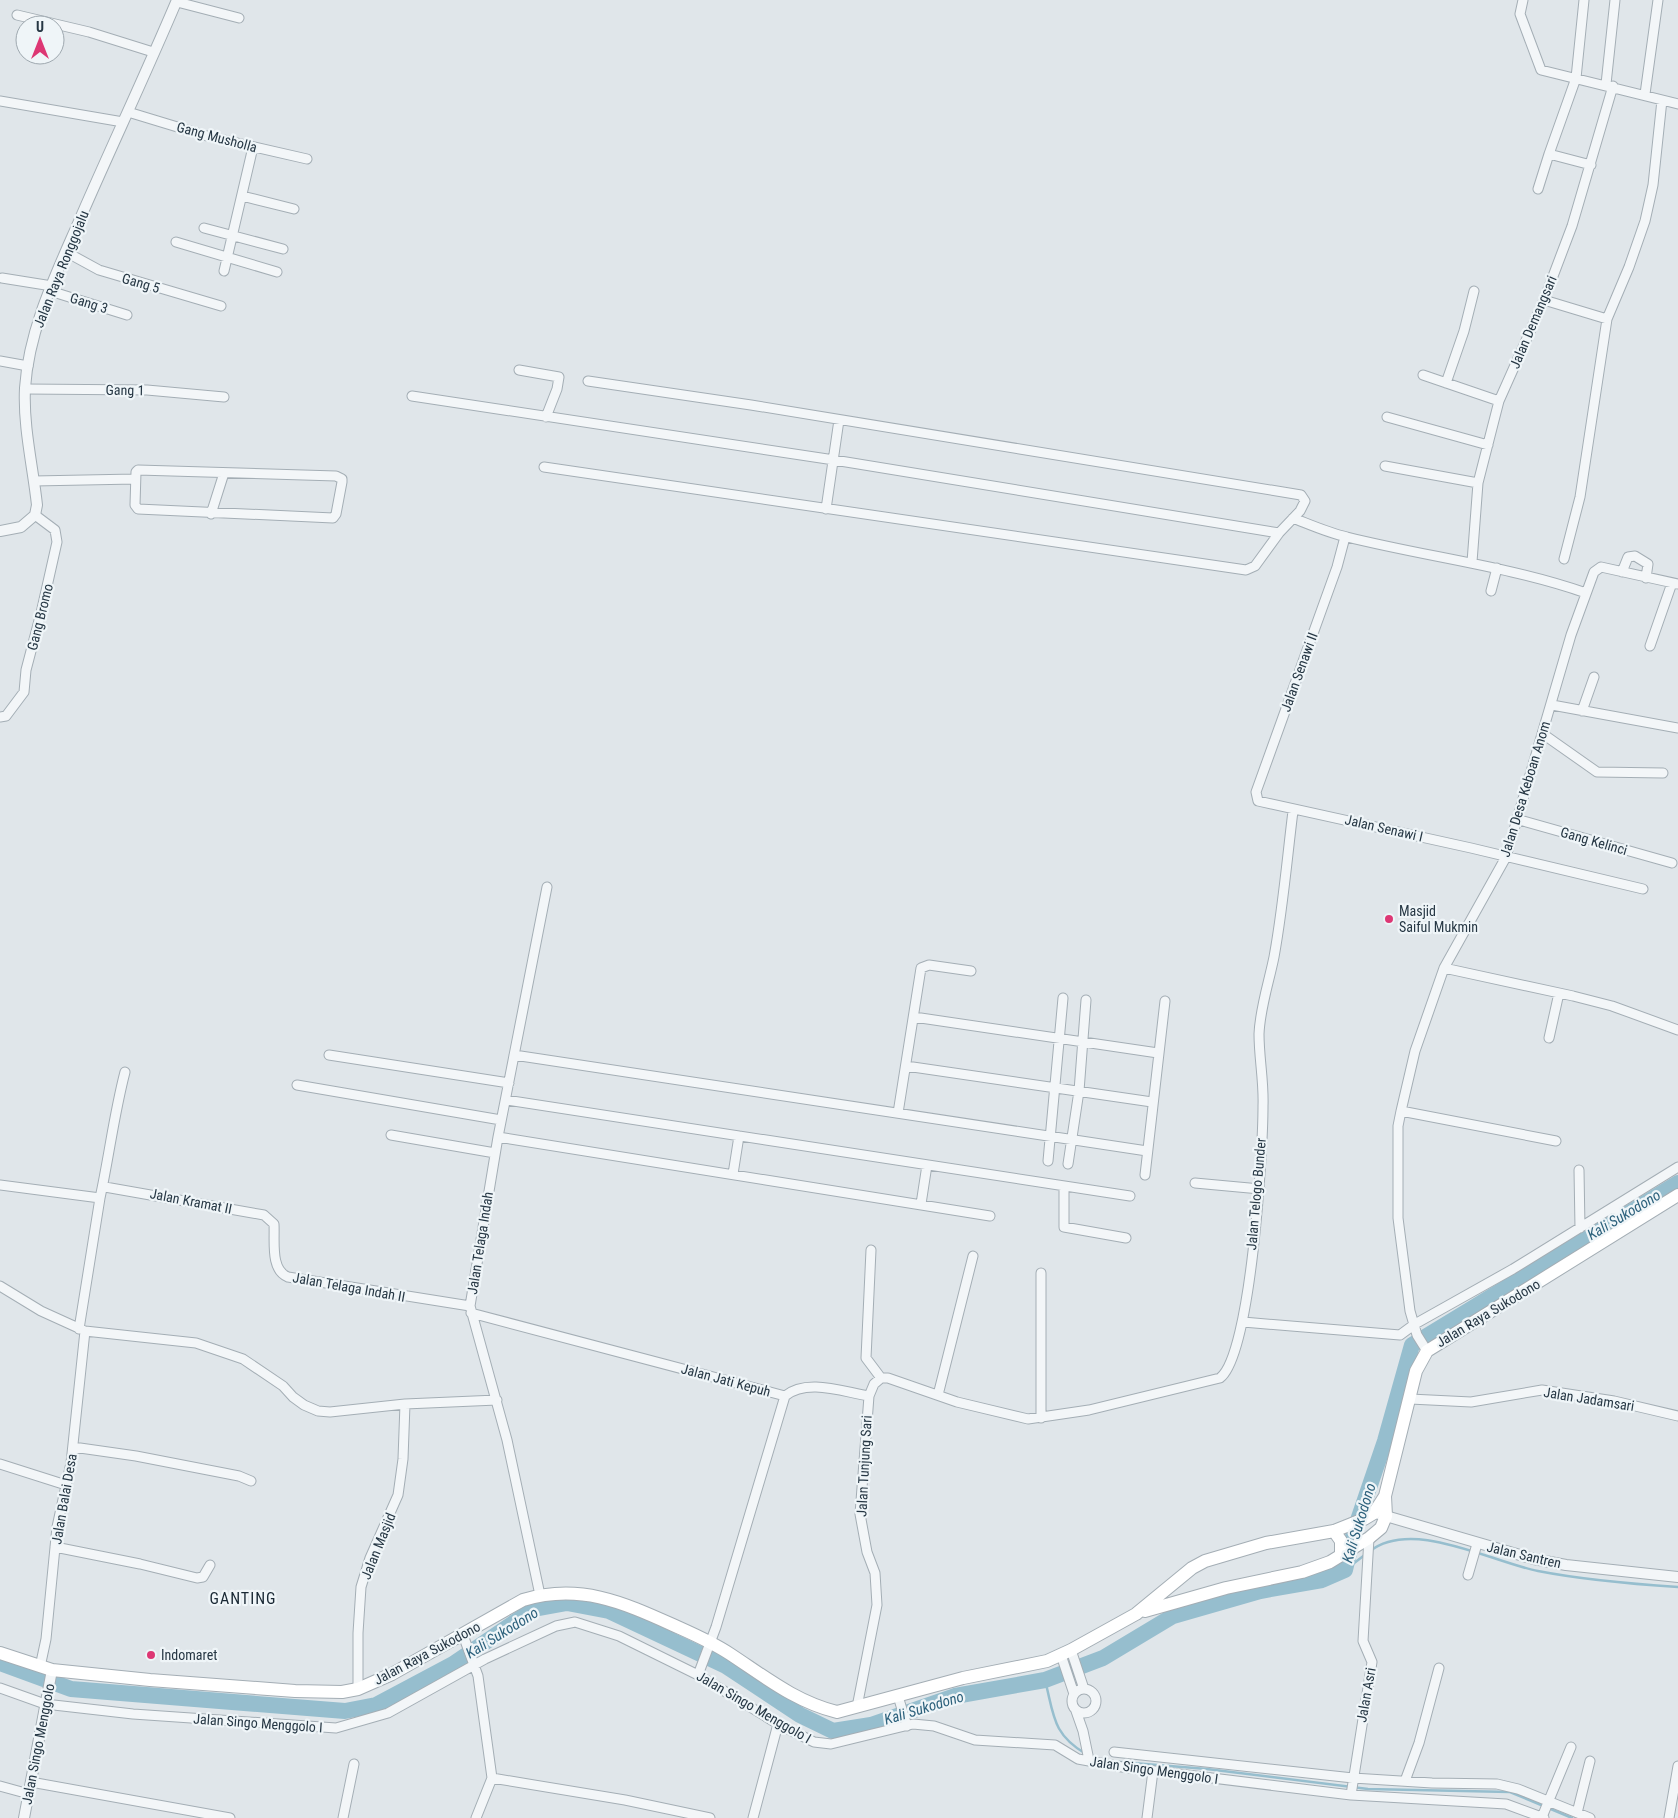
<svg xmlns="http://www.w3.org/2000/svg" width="1678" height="1818" font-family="'Roboto Condensed',sans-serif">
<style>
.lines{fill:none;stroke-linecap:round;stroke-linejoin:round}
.stream{stroke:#96bece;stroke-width:2.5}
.river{stroke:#96bece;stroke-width:16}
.minor-casing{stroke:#a4aeb5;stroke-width:11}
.tertiary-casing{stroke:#a4aeb5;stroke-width:12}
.secondary-casing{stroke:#a4aeb5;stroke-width:14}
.minor{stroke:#f3f6f8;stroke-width:9}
.tertiary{stroke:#f3f6f8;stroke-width:10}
.secondary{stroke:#fff;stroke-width:12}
.poi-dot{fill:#dd3774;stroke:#eff5f8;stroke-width:2}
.labels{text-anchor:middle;stroke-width:4.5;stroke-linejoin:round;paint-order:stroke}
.street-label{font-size:14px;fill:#263744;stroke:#eff5f8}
.poi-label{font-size:14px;fill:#263744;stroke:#eff5f8;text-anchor:start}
.water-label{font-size:15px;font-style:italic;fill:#2c617c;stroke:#eff5f8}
.quarter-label{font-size:16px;letter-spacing:1px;fill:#192834;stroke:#eff5f8}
</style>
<rect width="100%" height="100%" fill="#e0e6ea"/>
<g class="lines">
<path class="stream" d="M 1370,1551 C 1413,1518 1491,1562 1538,1571 C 1584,1580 1632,1584 1678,1587
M 1345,1570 L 1366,1554
M 1045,1680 C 1054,1715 1052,1734 1086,1754
M 1120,1762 L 1207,1769 L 1368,1789 L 1510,1792 L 1572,1818"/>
<path class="river" d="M 0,1663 L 71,1689 L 345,1711 L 376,1705 L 453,1664 L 534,1609 L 567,1603 L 609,1611 L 726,1666 L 800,1715 L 833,1731 L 871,1725 L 955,1696 L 1045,1680 L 1103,1658 L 1173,1616 L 1260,1591 L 1322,1580 L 1345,1570 L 1354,1532 L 1385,1441 L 1412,1345 L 1678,1183"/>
<g class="minor-casing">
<path id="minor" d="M 1523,0 L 1520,14 L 1541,70 L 1678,104
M 1584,0 L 1576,78 L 1549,154 L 1591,165
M 177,2 L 239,18
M 17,15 L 89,32 L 153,52
M 1606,84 L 1615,0
M 1645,94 L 1658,0
M 0,101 L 123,122
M 128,112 L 207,136 L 307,159
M 1538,189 L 1549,154
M 242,196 L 294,209
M 204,228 L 283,249
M 176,242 L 277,272
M 66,252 L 99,270 L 221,306
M 224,271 L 253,147
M 2,278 L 52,286
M 50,291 L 127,315
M 1544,300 L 1607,319
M 0,361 L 28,366
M 519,370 L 559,377 L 557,389 L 546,417
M 1423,375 L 1499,401
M 1446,383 L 1464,331 L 1474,291
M 25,389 L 147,390 L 224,397
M 412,396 L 834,460 L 1279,533
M 1387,417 L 1488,445
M 1385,466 L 1478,483
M 544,467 L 1246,570 L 1255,566 L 1279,533 L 1300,511 L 1305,501 L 1301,495 L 751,405 L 588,381
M 138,470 L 336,476 L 342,479 L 342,482 L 336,514 L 333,518 L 138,509 L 135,505 L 136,472 Z
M 34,481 L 135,479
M 826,509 L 839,420
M 211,514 L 224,473
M 1293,518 C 1311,525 1329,533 1347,537 C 1427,557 1508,566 1586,593
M 1345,537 L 1337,567 L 1256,792 L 1258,801 L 1471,848 L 1643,889
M 1564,559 L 1580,497 L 1607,319 L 1629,267 L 1645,221 L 1653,185 L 1662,100
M 1472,562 L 1478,483 L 1499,401 L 1544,300 L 1572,226 L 1613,86
M 1622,572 L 1628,557 L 1635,556 L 1648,564 L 1646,578
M 1491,591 L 1497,568
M 1650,646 L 1672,583
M 1552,705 L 1678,728
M 1582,711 L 1594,677
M 0,717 L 6,716 L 24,692 L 26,670 L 41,613 L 57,542 L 55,530 L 35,515
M 1543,734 L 1597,772 L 1663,773
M 1516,819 L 1672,863
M 1444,968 L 1573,996 L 1612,1006 L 1678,1030
M 914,1017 L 1158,1053
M 1549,1038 L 1559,993
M 329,1055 L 509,1083
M 514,1055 L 1147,1151
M 906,1066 L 1152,1102
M 297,1085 L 501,1120
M 506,1100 L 1130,1196
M 1401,1111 L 1556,1141
M 898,1113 L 921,968 L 929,965 L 971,971
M 391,1135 L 495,1153
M 498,1137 L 990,1216
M 1048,1161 L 1063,998
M 1068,1164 L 1079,1091 L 1086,1000
M 1579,1170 L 1580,1228
M 733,1174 L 739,1136
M 1145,1175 L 1165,1001
M 1195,1183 L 1260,1189
M 0,1185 L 100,1198
M 105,1187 L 264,1215 L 274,1224 C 275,1241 270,1270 288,1277 L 470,1306
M 1064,1187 L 1064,1227 L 1126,1238
M 921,1204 L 927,1165
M 1616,1207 L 1626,1227
M 871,1250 L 866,1358 L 881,1378
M 0,1286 L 41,1311 L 85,1331 L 196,1343 L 243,1359 L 283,1386 L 293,1397 L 304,1405 L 318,1411 L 330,1412 L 405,1404 L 497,1400
M 471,1313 L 785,1396
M 1243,1322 L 1400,1335 L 1415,1324 L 1513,1269 L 1678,1167
M 79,1329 L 100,1198 C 109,1157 114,1114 125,1072
M 1427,1351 L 1417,1335 L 1410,1311 L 1398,1218 L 1398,1126 L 1401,1111 L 1415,1051 L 1444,968 L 1506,857 L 1571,635 L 1594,572 L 1601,567 L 1678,584
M 938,1395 L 973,1256
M 1410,1399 L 1471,1402 L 1542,1390 L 1614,1401 L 1678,1416
M 1041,1418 L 1041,1273
M 73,1447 L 136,1456 L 239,1476 L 251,1481
M 0,1464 L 66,1485
M 55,1547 L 140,1564 L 197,1578 L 203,1577 L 210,1565
M 1468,1575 L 1477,1544
M 540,1595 L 507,1440 L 470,1306 L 498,1137 L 547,887
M 463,1635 L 478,1676 L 492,1778 L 476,1818
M 1071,1650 L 1084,1689
M 1061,1655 L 1074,1694
M 40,1667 L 46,1639 L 57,1527 L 71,1463 L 85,1331
M 698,1675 L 716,1627 L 785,1396 C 807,1378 843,1392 869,1396
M 0,1688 L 45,1704 L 133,1714 L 336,1728 L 388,1713 L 485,1659 L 556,1626 L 575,1622 L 619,1636 L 698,1675 L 778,1724 L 814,1742 L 831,1744 L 913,1724 L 934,1726 L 975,1740 L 1055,1745 L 1078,1759 L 1122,1767 L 1351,1795 L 1506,1804 L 1544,1818
M1072 1701a12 12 0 1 1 24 0a12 12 0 1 1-24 0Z
M 358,1689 L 358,1633 L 361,1587 L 370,1558 L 398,1495 L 403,1459 L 405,1404
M 898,1696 L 907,1726
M 857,1707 L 877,1605 L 875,1573 L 867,1552 L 860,1514 L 869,1396 L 874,1384 L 881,1378 L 888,1378 L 957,1402 L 1028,1419 L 1089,1410 L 1220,1378 C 1251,1355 1263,1151 1263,1106 C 1264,1082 1259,1058 1259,1034 C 1260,1008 1269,982 1274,957 C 1283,908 1287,859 1293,811
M 1076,1711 L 1083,1731 L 1089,1760
M 1114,1752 L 1353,1778 L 1432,1783 L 1497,1784 L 1518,1789 L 1590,1818
M 492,1778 L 625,1800 L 710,1818
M 1405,1781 L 1419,1743 L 1439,1668
M 31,1782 L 230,1818
M 0,1786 L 29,1794
M 1351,1795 L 1372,1662 L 1363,1641 L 1369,1538
M 1577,1813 L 1590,1761
M 1542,1817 L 1571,1747
M 343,1818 L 354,1764
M 753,1818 L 778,1724
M 1147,1818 L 1153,1771
M 1669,1818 L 1678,1766"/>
</g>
<g class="tertiary-casing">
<path id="tertiary" d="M 0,531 L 21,527 L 35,515 L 37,505 C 33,467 23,427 25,388 C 29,326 59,268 83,212 C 114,141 147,71 177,0
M 1379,1514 L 1534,1559 L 1566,1565 L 1678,1577
M 24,1818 L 52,1670"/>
</g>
<g class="secondary-casing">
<path id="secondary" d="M 1334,1531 L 1341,1541 L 1341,1555
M 1145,1611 L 1226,1588 L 1302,1572 L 1330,1562 L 1369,1538 L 1381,1528 L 1386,1516 L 1385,1496 L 1416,1371 L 1427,1351 L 1678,1195
M 0,1653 L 52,1670 L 150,1680 L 295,1691 L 342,1692 L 358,1689 L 392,1674 L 523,1600 C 579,1583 622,1602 673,1625 C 693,1634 712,1642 730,1654 C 765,1677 796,1702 837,1712 L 963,1678 L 1047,1661 L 1071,1650 L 1136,1614 L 1192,1568 L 1205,1561 L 1266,1543 L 1334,1531 L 1364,1519 L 1374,1513 L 1385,1496"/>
</g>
<use href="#minor" class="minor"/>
<use href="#tertiary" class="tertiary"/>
<use href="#secondary" class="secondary"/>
</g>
<g class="poi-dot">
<circle cx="1389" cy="919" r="5"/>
<circle cx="151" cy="1655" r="5"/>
</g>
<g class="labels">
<g class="street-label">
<text transform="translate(217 137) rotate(15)" y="5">Gang Musholla</text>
<text transform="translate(61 269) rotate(-68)" y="5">Jalan Raya Ronggojalu</text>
<text transform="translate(141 283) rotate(16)" y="5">Gang 5</text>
<text transform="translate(89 303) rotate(17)" y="5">Gang 3</text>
<text transform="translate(1533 322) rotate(-67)" y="5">Jalan Demangsari</text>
<text transform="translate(125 390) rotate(1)" y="5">Gang 1</text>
<text transform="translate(40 617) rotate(-76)" y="5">Gang Bromo</text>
<text transform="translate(1299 672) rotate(-70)" y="5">Jalan Senawi II</text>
<text transform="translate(1525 789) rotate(-73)" y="5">Jalan Desa Keboan Anom</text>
<text transform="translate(1384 828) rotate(13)" y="5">Jalan Senawi I</text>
<text transform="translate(1594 841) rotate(16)" y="5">Gang Kelinci</text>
<text transform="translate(1256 1194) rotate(-85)" y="5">Jalan Telogo Bunder</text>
<text transform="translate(191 1201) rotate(11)" y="5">Jalan Kramat II</text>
<text transform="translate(480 1243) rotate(-81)" y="5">Jalan Telaga Indah</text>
<text transform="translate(349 1287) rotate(10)" y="5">Jalan Telaga Indah II</text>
<text transform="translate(1488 1313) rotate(-31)" y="5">Jalan Raya Sukodono</text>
<text transform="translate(726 1380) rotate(15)" y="5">Jalan Jati Kepuh</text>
<text transform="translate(1589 1399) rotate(9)" y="5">Jalan Jadamsari</text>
<text transform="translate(864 1466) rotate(-87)" y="5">Jalan Tunjung Sari</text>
<text transform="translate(64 1499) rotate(-80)" y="5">Jalan Balai Desa</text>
<text transform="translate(378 1546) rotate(-68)" y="5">Jalan Masjid</text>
<text transform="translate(1524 1555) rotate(13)" y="5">Jalan Santren</text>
<text transform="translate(427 1653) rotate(-28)" y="5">Jalan Raya Sukodono</text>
<text transform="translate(1366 1695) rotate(-80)" y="5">Jalan Asri</text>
<text transform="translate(754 1707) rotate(30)" y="5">Jalan Singo Menggolo I</text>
<text transform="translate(258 1723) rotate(4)" y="5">Jalan Singo Menggolo I</text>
<text transform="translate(38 1744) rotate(-79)" y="5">Jalan Singo Menggolo</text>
<text transform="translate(1154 1770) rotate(8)" y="5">Jalan Singo Menggolo I</text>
</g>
<g class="poi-label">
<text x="1399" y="916">Masjid<tspan x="1399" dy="16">Saiful Mukmin</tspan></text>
<text x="161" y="1660">Indomaret</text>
</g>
<g class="water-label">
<text transform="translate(1624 1215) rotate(-31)" y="5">Kali Sukodono</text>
<text transform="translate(1359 1523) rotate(-73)" y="5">Kali Sukodono</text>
<text transform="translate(502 1633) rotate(-32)" y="5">Kali Sukodono</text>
<text transform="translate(924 1708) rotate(-17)" y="5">Kali Sukodono</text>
</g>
<g class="quarter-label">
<text x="243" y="1604">GANTING</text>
</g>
</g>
<g transform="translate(40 40)"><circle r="24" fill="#eff5f8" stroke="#9fa9b0"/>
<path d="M0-4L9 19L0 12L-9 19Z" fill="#dd3774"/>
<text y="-8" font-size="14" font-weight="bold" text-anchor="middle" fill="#263744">U</text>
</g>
</svg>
